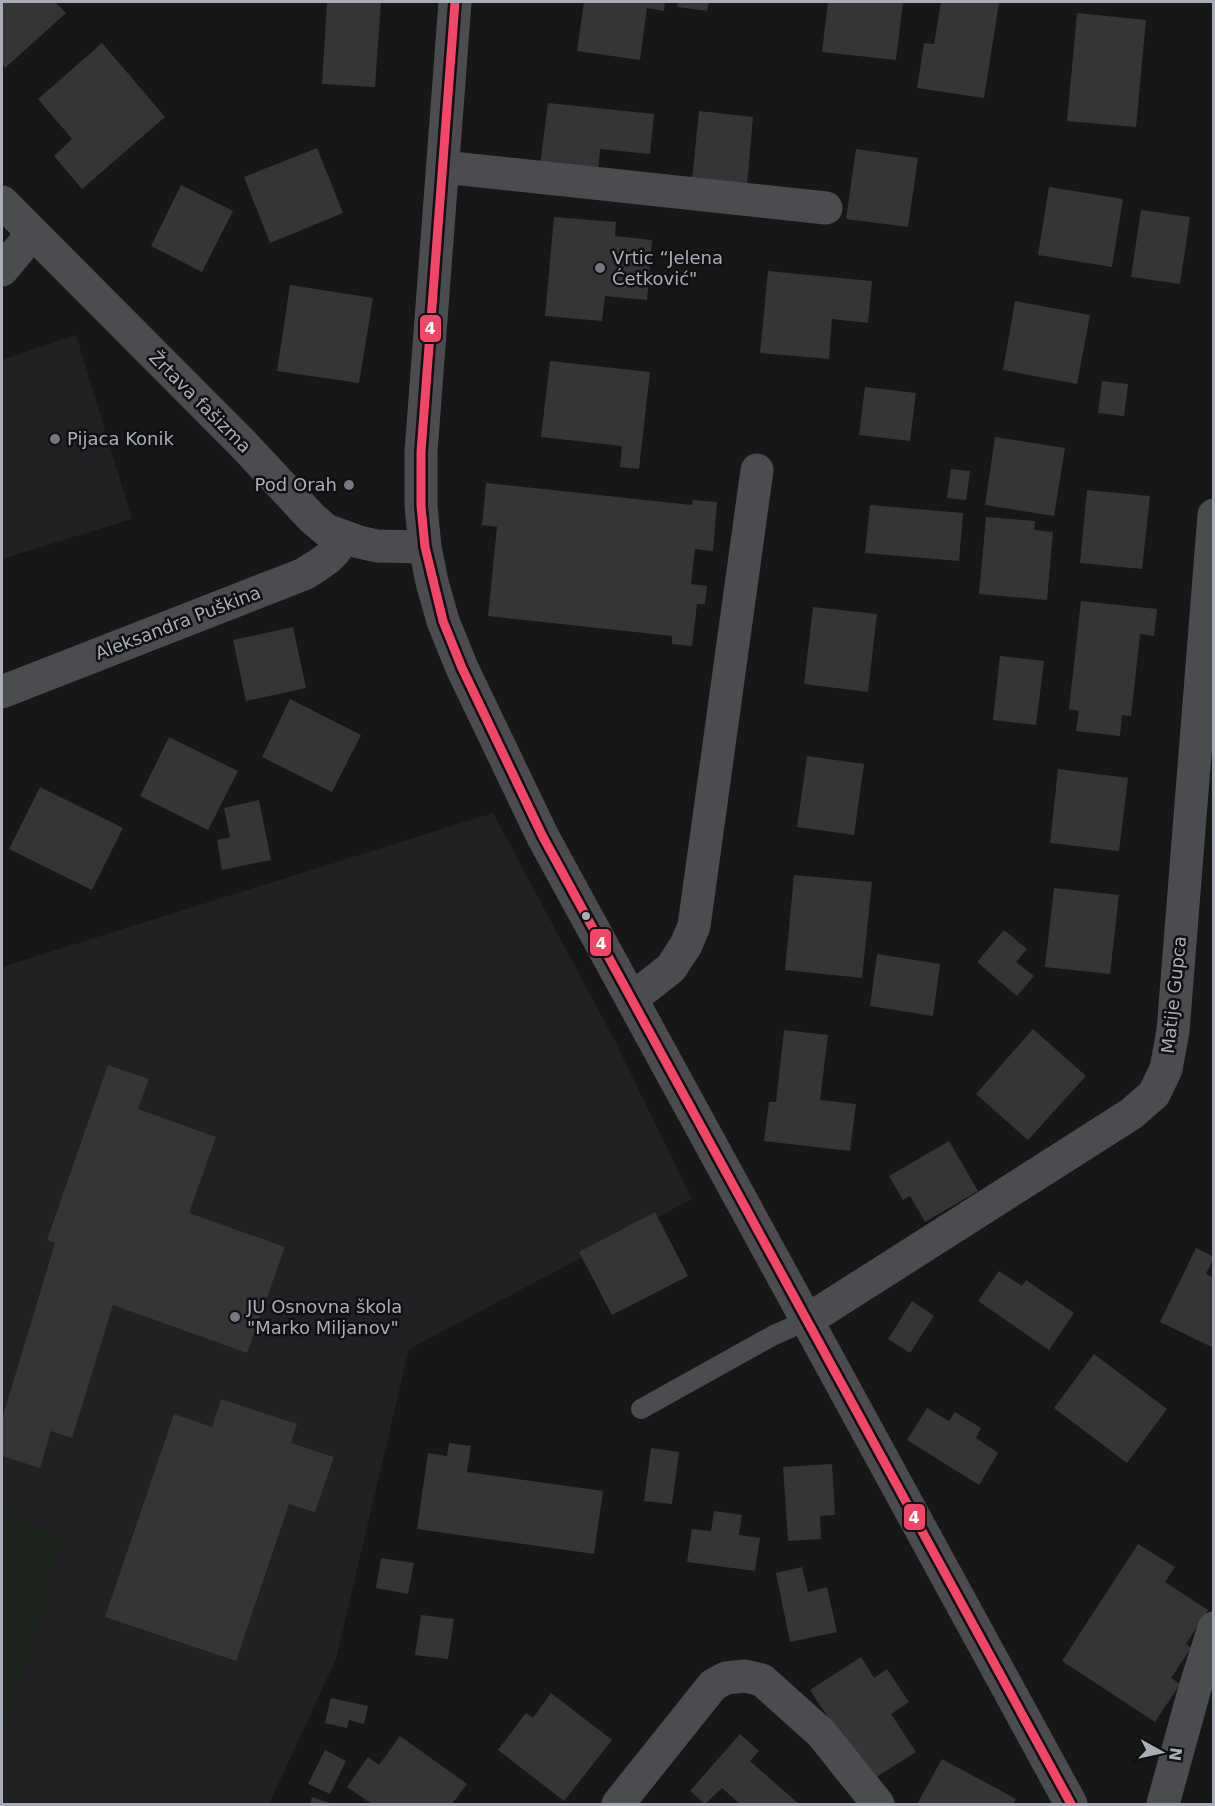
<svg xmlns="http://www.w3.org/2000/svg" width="1215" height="1806" font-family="'DejaVu Sans',sans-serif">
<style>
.built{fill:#212123}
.green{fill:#1d241e}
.building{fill:#353536}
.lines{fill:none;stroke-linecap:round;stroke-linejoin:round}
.service{stroke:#4b4c50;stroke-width:20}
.minor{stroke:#4b4c50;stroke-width:33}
.bus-1-casing{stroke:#111113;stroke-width:14}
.bus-1{stroke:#f34667;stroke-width:9}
.poi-dot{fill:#757880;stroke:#111113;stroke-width:2}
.bus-dot{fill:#a8adb8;stroke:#111113;stroke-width:2}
.labels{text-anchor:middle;stroke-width:5;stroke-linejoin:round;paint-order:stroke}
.poi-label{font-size:18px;fill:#a8adb8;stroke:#111113;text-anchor:start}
.street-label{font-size:18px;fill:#a8adb8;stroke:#111113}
.line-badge{stroke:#111113;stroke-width:2}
.badge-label{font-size:16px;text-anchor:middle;font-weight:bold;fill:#fff}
</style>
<rect width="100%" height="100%" fill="#171717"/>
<path class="built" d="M 76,335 L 132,519 L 2,559 L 2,360 Z
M 493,813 L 614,1039 L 692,1199 L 409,1349 L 336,1659 L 269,1804 L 2,1804 L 2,967 Z"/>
<path class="green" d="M 2,1514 L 64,1533 L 37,1627 L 2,1616 Z
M 2,1617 L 35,1627 L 2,1741 Z"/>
<path class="building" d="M 2,2 L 55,2 L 66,13 L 5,68 L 2,64 Z
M 327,2 L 381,2 L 375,87 L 322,84 Z
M 584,2 L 665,2 L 664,11 L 647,8 L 640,60 L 577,51 Z
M 678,2 L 709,2 L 707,11 L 677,7 Z
M 828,2 L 903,2 L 896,60 L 822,52 Z
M 941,2 L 987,2 L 999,3 L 984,98 L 917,88 L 924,43 L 934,44 Z
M 1077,13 L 1146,20 L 1136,127 L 1067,121 Z
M 102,43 L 165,117 L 82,189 L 54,156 L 72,139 L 38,99 Z
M 548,103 L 654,114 L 650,154 L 600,149 L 598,173 L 540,166 Z
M 699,111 L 753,117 L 747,186 L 692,180 Z
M 317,148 L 343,213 L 270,243 L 244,177 Z
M 856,149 L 918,158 L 908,227 L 846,219 Z
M 181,185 L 233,211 L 202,272 L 151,246 Z
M 1049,187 L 1123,199 L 1112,267 L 1038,255 Z
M 1141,210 L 1190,217 L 1180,284 L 1131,277 Z
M 554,217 L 616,222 L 615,236 L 652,240 L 647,300 L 605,296 L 602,321 L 545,316 Z
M 768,271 L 872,281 L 868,323 L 832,319 L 829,359 L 760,353 Z
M 290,285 L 373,298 L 359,383 L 277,371 Z
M 1015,301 L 1090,315 L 1077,384 L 1003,370 Z
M 550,361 L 650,372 L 639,469 L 620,467 L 622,446 L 541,437 Z
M 1102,381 L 1128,384 L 1124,416 L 1098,413 Z
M 865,387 L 916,393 L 910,441 L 859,435 Z
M 995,437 L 1065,448 L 1054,516 L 985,505 Z
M 951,469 L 970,471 L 966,500 L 947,498 Z
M 486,483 L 692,505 L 693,500 L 717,502 L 713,551 L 695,549 L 691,584 L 707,586 L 705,604 L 697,604 L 692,646 L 672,644 L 672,636 L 488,616 L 497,527 L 482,525 Z
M 1087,490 L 1150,496 L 1142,569 L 1080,563 Z
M 870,505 L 963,513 L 959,561 L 865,553 Z
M 986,517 L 1035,521 L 1034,530 L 1053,532 L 1047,600 L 979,594 Z
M 1081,601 L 1157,609 L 1154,636 L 1140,634 L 1131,716 L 1122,715 L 1120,736 L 1076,731 L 1079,711 L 1069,709 Z
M 813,607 L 877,614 L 868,692 L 804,684 Z
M 293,627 L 306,688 L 246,701 L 233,640 Z
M 1000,656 L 1044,661 L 1036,725 L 993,720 Z
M 290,699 L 361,735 L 332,792 L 262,757 Z
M 169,737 L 238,771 L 208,830 L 140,796 Z
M 807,756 L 864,764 L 854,835 L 797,827 Z
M 1058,769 L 1128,778 L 1119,851 L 1050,843 Z
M 40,787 L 123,828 L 92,890 L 9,849 Z
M 259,800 L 271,860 L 222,870 L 217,840 L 230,837 L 224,808 Z
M 794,875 L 872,882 L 862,978 L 785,970 Z
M 1054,888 L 1119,895 L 1110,974 L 1045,967 Z
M 1004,930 L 1027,949 L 1016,962 L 1034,976 L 1017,996 L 977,962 Z
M 877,954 L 940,964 L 933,1016 L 870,1006 Z
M 1033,1029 L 1086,1076 L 1028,1140 L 976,1094 Z
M 784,1030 L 828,1035 L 820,1100 L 856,1104 L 850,1151 L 764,1141 L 769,1102 L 776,1102 Z
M 108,1065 L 149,1079 L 138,1109 L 216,1137 L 189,1213 L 285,1247 L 247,1353 L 113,1305 L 72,1438 L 51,1431 L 40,1468 L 2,1456 L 2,1419 L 55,1243 L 47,1240 Z
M 949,1141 L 978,1191 L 925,1222 L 910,1196 L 903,1200 L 889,1176 Z
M 655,1212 L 688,1276 L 612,1315 L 579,1252 Z
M 1196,1248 L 1214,1257 L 1206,1274 L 1214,1278 L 1214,1348 L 1160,1322 Z
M 999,1271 L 1022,1286 L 1026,1280 L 1074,1313 L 1049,1350 L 978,1301 Z
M 912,1301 L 934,1316 L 910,1353 L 888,1339 Z
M 1094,1354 L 1167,1409 L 1127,1463 L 1054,1408 Z
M 221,1399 L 297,1424 L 291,1443 L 334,1457 L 315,1512 L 289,1504 L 236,1661 L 105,1617 L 174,1414 L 212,1427 Z
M 927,1408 L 949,1421 L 955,1412 L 981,1428 L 976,1438 L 998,1453 L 979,1485 L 907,1440 Z
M 449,1443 L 471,1446 L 467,1472 L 603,1491 L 594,1554 L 417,1529 L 428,1453 L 447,1456 Z
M 651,1448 L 679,1452 L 672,1504 L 644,1501 Z
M 832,1464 L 835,1515 L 820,1516 L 821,1539 L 788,1541 L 783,1467 Z
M 714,1511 L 742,1515 L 739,1535 L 760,1538 L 755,1571 L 687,1562 L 692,1529 L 711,1531 Z
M 1138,1544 L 1175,1567 L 1165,1582 L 1208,1610 L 1186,1644 L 1191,1648 L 1171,1678 L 1180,1684 L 1155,1722 L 1062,1661 Z
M 381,1558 L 414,1563 L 408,1594 L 376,1588 Z
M 802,1567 L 808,1592 L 827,1587 L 837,1632 L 790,1642 L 776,1573 Z
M 421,1615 L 454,1619 L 448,1659 L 415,1655 Z
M 861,1657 L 874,1678 L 887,1669 L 909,1702 L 891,1714 L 916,1752 L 870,1781 L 810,1690 Z
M 551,1693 L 612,1740 L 564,1801 L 498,1750 L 526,1713 L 533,1718 Z
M 331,1698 L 368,1706 L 364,1724 L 349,1720 L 347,1728 L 325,1723 Z
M 740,1734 L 759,1751 L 750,1761 L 799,1804 L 740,1804 L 722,1788 L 705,1804 L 690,1791 Z
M 400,1736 L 467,1784 L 452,1804 L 372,1804 L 347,1787 L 368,1757 L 379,1765 Z
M 325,1750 L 346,1761 L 330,1794 L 308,1784 Z
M 942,1759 L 1016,1799 L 1013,1804 L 917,1804 Z
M 312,1797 L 333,1804 L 310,1804 Z"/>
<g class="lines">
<path class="service" d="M 641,1409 L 774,1335 L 806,1321"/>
<path class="minor" d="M 455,2 L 421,452 L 421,506 L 425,547 L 432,582 L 443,621 L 462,668 L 543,837 L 1071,1804
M 443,167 L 826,208
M 2,202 L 243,444 L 312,518 L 326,530 L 359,542 L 377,546 L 425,547
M 2,270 L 32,234
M 2,692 L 304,574 C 318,565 338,555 342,537
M 633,998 L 671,968 L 686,945 L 694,926 L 757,470
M 806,1321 L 1131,1114 L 1154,1094 L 1166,1069 L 1173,1031 L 1214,515
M 618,1804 L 713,1685 L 726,1678 L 745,1676 L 762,1680 L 821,1733 L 878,1804
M 1163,1804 L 1195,1688 L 1214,1628"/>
<g class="bus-1-casing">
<path id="bus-1" d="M 455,2 L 421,452 L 421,506 L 425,547 L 443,621 L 462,668 L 543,837 L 1071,1804"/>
</g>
<use href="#bus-1" class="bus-1"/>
</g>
<g class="poi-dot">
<circle cx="600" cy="268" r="6"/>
<circle cx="55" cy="439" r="6"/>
<circle cx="349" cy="485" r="6"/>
<circle cx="235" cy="1317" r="6"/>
</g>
<circle class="bus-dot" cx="586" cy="916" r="5"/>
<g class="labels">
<g class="poi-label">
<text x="612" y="264">Vrtic “Jelena<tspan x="612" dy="21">Ćetković"</tspan></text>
<text x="67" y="445">Pijaca Konik</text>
<text x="337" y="491" text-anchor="end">Pod Orah</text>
<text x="247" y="1313">JU Osnovna škola<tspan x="247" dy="21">"Marko Miljanov"</tspan></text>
</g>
<g class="street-label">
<text transform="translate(200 402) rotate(45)" y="6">Žrtava fašizma</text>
<text transform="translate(178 623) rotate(-21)" y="6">Aleksandra Puškina</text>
<text transform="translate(1174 995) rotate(-84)" y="6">Matije Gupca</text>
</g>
</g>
<g class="line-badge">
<rect x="419" y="314" width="23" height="29" rx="6" fill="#f34667"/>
<rect x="589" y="928" width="23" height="29" rx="6" fill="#f34667"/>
<rect x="903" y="1503" width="23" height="28" rx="6" fill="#f34667"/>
</g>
<g class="badge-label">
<text x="430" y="334">4</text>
<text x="601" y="949">4</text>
<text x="914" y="1523">4</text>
</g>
<rect width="1215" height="1806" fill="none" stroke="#a8adb8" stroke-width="6"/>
<g transform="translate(1161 1752) rotate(98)" stroke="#111113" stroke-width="4.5" paint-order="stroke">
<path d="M0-4.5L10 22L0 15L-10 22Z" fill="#a8adb8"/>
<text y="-9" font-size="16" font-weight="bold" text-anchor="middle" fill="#a8adb8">N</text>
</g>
</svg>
